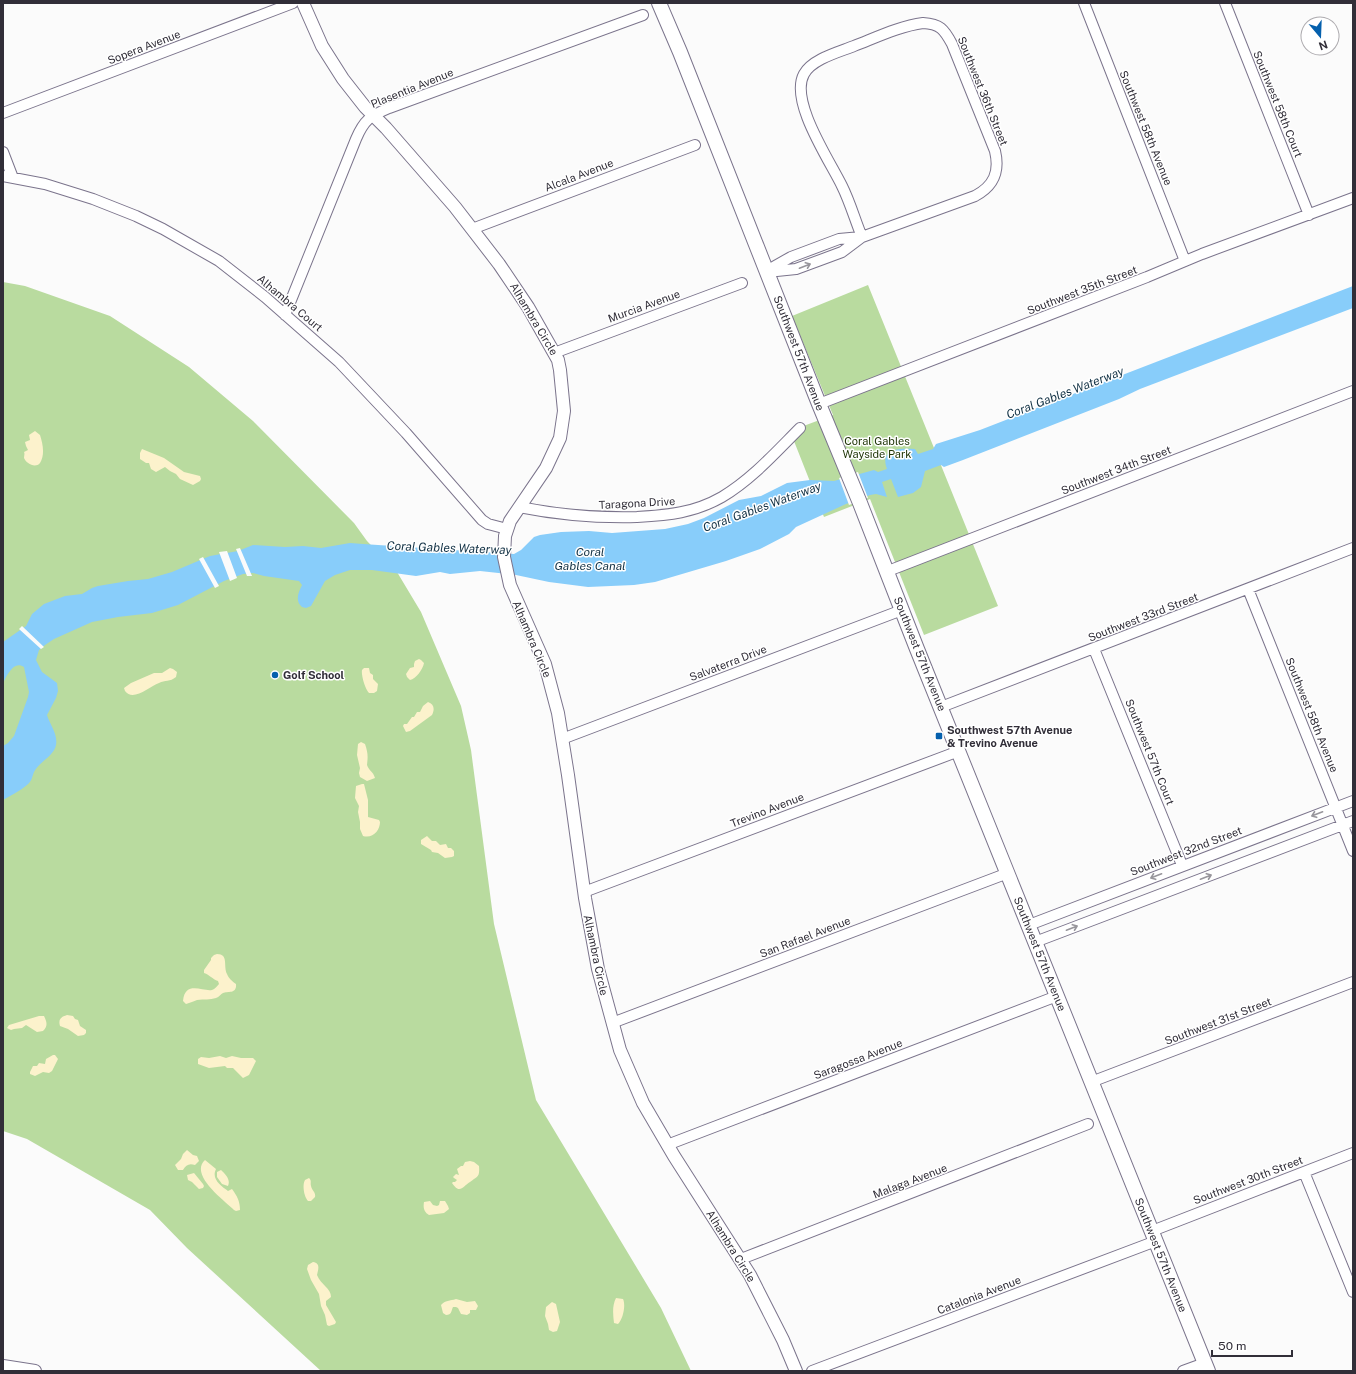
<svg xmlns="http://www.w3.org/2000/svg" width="1356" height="1374" font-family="'Public Sans',sans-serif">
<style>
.green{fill:#b9db9f}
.sand{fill:#fcf2cc}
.water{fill:#88cdfa}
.pier{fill:#fbfbfb}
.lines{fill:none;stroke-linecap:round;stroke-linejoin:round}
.minor-casing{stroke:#7b748c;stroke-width:12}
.tertiary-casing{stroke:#7b748c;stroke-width:14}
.secondary-casing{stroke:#7b748c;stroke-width:16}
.minor{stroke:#fff;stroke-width:10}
.tertiary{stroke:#fff;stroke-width:12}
.secondary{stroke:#fff;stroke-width:14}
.oneway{stroke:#98969c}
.poi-dot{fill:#0560ad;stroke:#fff;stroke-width:1.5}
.labels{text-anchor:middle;stroke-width:3;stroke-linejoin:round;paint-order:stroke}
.street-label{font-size:11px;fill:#312e38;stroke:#fff}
.park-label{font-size:11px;fill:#203608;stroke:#fff}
.poi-label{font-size:11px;font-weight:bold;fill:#312e38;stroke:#fff;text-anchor:start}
.water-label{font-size:12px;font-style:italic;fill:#143346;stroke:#fff}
</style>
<rect width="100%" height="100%" fill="#fbfbfb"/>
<path class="green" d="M 3,282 L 25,286 L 110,316 L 189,367 L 253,421 L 354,523 L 367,541 L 397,572 L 421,612 L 461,706 L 471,750 L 494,924 L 536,1100 L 661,1308 L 691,1371 L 321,1371 L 187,1248 L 150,1210 L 27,1139 L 3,1131 Z
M 868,285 L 998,606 L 924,635 L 870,499 L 824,517 L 790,431 L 833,415 L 792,316 Z"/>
<path class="sand" d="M 35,431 L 40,435 C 43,444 45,455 40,463 C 35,469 26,463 24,458 C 24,456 25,454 24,452 L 28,450 L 26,446 L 25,442 L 30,440 L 29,435 Z
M 142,449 L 164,458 L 184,472 L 200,476 L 201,479 L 200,481 L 193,485 L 180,479 L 176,474 L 170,471 L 165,467 L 156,472 L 151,469 L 149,463 L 146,463 L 140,459 L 140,453 Z
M 419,659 L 421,660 L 424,663 C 423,669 416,679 410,680 L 407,677 L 406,674 L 410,668 L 414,667 L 414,664 L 415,661 Z
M 170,668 L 173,669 L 177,672 L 176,677 C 170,682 165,680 159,683 C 149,687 133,702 125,691 L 124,688 L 131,683 L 154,673 L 162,673 Z
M 364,668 L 369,668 L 370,673 L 373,675 L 373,679 L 378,684 L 377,691 L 374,693 L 369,693 C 365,689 361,675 362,670 Z
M 428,702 C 434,704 435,709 432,715 L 410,731 L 406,732 L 403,726 L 404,724 L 407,724 L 412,717 L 414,717 L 417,712 L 420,712 L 423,706 Z
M 361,742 L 365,744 C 368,753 368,756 367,765 C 369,771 373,771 375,778 L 367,781 L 360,777 L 359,773 L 360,768 L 357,755 L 358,744 Z
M 362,784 L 364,784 L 368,800 L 368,817 L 379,820 L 380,822 C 380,830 373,839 363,836 L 360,829 L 360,822 L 358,812 L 359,806 L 355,798 L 356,786 Z
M 427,836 L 432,841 L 436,841 L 440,845 L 446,844 L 448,848 L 451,848 L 454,851 L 454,856 L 452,857 L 445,858 L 438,853 L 432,852 L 431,850 L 421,844 L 421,840 Z
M 217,954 C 229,954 223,966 227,974 C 229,979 232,981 236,984 C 237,994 228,991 223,993 C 221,994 219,997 216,998 C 210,1000 204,999 197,1000 C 194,1001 190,1003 186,1004 L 183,1001 C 185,980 203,992 212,990 C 215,989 217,986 219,984 L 218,981 C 212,979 210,975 204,973 L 204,970 L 211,960 L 211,958 L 214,955 Z
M 67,1015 L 73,1016 L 75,1019 L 78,1020 L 80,1026 L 86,1030 L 86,1033 L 84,1035 L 78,1036 L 68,1029 L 60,1026 C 58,1019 61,1017 67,1015 Z
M 39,1016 L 44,1016 C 47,1022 48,1026 43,1031 L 37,1032 L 26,1025 L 22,1028 L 14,1029 L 11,1030 L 7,1028 L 9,1025 Z
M 53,1055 L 55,1055 L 58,1059 L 52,1071 L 49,1073 L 43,1072 L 35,1076 L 30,1074 L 30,1072 L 33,1066 L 37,1066 L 39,1063 L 45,1064 L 46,1059 Z
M 220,1056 L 226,1058 L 232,1056 L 241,1058 L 253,1058 L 256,1061 L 249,1075 L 243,1078 L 233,1068 L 227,1068 L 225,1066 L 209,1068 L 198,1064 L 198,1059 L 201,1057 L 209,1058 Z
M 187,1150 L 193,1155 L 197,1156 L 199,1161 L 195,1165 C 189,1163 186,1165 183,1170 L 178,1170 L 175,1165 L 181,1159 L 183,1154 Z
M 205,1160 L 216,1169 C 211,1179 221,1186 228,1191 L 232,1189 C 237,1196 240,1201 240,1210 L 236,1211 L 234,1210 C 224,1200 189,1175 205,1160 Z
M 470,1161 L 474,1162 L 479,1166 C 480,1178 477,1176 470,1182 C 463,1186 460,1195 452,1183 L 453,1182 L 455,1182 L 457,1180 L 454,1178 L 453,1177 L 456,1174 L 459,1175 L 457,1169 L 461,1166 L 463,1166 L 465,1162 Z
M 221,1170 C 225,1174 231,1179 228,1186 L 222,1184 L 217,1177 L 217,1172 Z
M 194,1173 L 203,1184 L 204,1186 L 203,1188 L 199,1189 L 192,1182 L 188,1180 L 187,1175 Z
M 309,1178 C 312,1181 310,1182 311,1186 C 312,1191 316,1192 315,1197 L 311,1201 L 308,1201 C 304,1197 302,1185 305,1180 Z
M 430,1201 L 433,1205 L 437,1206 L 439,1205 L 440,1201 L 445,1201 L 448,1206 L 449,1209 L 444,1213 L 429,1215 C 424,1212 423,1208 424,1202 Z
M 313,1262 C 321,1263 318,1270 317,1275 C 321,1285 331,1288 331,1297 L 326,1301 L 326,1305 L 336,1322 L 335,1324 L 329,1326 L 327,1325 L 325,1315 L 321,1306 L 319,1294 L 311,1280 L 307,1269 L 308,1265 Z
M 616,1298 L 623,1299 C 626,1305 623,1319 618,1324 L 614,1323 C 613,1314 612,1306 616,1298 Z
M 456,1299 L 467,1302 L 475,1301 L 478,1306 L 476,1310 L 470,1310 L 470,1313 L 467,1315 L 461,1314 L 458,1308 L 456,1307 L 453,1307 C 451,1311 452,1315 446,1315 L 443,1313 L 441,1305 C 445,1300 450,1301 456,1299 Z
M 552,1302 L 556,1304 L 560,1322 L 557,1331 L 553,1332 L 549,1330 L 548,1324 L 545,1316 L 546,1307 Z"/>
<path class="water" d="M 1353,286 L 1353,308 L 1140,389 L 1119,399 L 963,460 L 944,467 L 941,465 L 925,471 L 921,487 L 913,493 L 898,497 L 891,479 L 882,482 L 887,497 L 876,494 L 870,495 L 846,504 L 796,527 L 789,534 L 760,549 L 726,561 L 655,582 L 634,585 L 588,587 L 549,582 L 516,575 L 480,571 L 450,574 L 440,572 L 416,576 L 372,570 L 350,570 L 335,575 L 325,581 L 311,606 L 306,608 L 302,607 C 295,601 298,593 302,585 L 299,581 L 264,576 L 253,573 L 243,574 L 224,581 L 178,605 L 152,613 L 118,617 L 92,622 L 54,639 L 45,645 L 39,650 L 36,660 L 42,672 L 57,683 L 58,691 L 56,698 L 47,715 C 50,725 58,734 56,745 C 54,756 39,762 34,772 C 32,777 32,781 27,785 C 20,791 11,795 3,800 L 3,746 L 8,743 L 14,736 L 28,697 L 29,692 L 24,667 C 14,660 7,675 3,683 L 3,642 L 26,626 L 32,614 L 44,604 L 65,596 L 82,594 L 92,588 L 98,586 L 128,581 L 148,579 L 172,572 L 210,556 L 238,551 L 253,545 L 285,547 L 303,546 L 321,548 L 350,543 L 363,544 L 514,554 L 521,550 L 534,537 L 540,535 L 561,532 L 589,531 L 612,533 L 665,529 L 688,524 L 704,518 L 739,500 L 761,496 L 787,483 L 810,480 L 834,481 L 874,470 L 878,472 L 887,469 C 879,448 901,448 915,449 L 918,454 L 933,449 L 936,444 L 980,430 Z"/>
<path class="pier" d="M 858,472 L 868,498 L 849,505 L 839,478 Z
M 240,548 L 252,576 L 247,576 L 236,549 Z
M 227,551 L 237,578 L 230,581 L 219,552 Z
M 203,557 L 219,586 L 215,588 L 199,559 Z
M 22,626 L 44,647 L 41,649 L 19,629 Z"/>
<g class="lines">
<g class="minor-casing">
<path id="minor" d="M 1084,3 L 1185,261
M 1225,3 L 1309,215
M 923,23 C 940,24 944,29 952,44 L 995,151 C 1000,172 994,186 975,196 L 862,237 C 855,220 850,202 842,186 C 830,161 789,101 804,74 C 812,59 839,52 854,46 C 875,38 900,26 923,23 Z
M 3,113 L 293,3
M 3,152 L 13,178
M 3,176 L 45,184 L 93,199 L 136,216 L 163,229 L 219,261 L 265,297 L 339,362 L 406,433 L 482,520 L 488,524 L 507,529
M 472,229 L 695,145
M 768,270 L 791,257 L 839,239 L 861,237
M 767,272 L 796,269 L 842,252 L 862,237
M 285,315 L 356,139 C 364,120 370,116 389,108 L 643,15
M 554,353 L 742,283
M 819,404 L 1147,277 L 1202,254 L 1353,198
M 519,507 C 559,515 597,518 637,517 C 669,515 694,513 722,497 C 752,479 775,453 800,428
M 888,571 L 1353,391
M 1248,589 L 1353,851
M 1094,649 L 1182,865
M 941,707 L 1353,548
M 562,739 L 902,610
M 584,892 L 959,751
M 1029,925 L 1353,801
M 1035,942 L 1353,821
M 612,1023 L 1008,873
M 1091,1082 L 1353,982
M 667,1145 L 1057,996
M 1304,1172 L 1353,1292
M 1152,1231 L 1353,1153
M 741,1259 L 1088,1124
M 812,1371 L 1156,1241
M 1183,1371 L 1205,1363"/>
</g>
<g class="tertiary-casing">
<path id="tertiary" d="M 303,3 L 322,46 L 343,79 L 365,107 L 386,128 L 455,207 L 499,264 L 528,307 L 558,360 L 560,370 L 564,411 L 560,438 L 546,468 L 510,521 L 505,536 L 504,557 L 510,585 L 545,664 L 558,713 L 568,775 L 585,898 L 598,969 L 620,1050 L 643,1103 L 674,1156 L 750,1275 L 783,1340 L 796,1371
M 3,1366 L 35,1371"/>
</g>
<g class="secondary-casing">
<path id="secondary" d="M 659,3 L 680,52 L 819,404 L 860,503 L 917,649 L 1208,1371"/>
</g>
<use href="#minor" class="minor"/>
<use href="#tertiary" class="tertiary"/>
<use href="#secondary" class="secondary"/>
</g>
<defs><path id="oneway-shaft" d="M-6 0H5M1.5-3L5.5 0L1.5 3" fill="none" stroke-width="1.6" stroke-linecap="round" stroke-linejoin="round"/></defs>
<g class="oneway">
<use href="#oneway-shaft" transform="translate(805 266) rotate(-21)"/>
<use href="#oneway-shaft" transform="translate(1317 814) rotate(159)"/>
<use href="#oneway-shaft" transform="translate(1156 876) rotate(159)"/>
<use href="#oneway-shaft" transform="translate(1206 877) rotate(-21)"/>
<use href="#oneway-shaft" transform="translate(1072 928) rotate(-21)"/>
</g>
<g class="poi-dot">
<circle cx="275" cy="675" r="4"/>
<rect x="935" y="732" width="8" height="8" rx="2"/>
</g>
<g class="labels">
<g class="street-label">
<text transform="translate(144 47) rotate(-21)" y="4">Sopera Avenue</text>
<text transform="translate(412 88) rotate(-22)" y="4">Plasentia Avenue</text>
<text transform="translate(983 91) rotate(68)" y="4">Southwest 36th Street</text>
<text transform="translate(1278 104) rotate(68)" y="4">Southwest 58th Court</text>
<text transform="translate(1146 128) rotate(68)" y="4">Southwest 58th Avenue</text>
<text transform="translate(579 175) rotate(-21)" y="4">Alcala Avenue</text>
<text transform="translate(1082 290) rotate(-21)" y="4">Southwest 35th Street</text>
<text transform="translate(290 303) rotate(40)" y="4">Alhambra Court</text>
<text transform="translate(644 306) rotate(-20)" y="4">Murcia Avenue</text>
<text transform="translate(534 319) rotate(59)" y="4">Alhambra Circle</text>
<text transform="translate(799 353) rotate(69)" y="4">Southwest 57th Avenue</text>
<text transform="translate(1116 470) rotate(-21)" y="4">Southwest 34th Street</text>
<text transform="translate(637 503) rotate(-3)" y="4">Taragona Drive</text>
<text transform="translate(1143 617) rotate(-21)" y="4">Southwest 33rd Street</text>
<text transform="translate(532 639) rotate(67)" y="4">Alhambra Circle</text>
<text transform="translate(920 654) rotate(68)" y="4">Southwest 57th Avenue</text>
<text transform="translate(728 663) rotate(-21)" y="4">Salvaterra Drive</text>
<text transform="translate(1312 715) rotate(68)" y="4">Southwest 58th Avenue</text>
<text transform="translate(1150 752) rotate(68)" y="4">Southwest 57th Court</text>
<text transform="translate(767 810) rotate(-21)" y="4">Trevino Avenue</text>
<text transform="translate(1186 851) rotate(-21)" y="4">Southwest 32nd Street</text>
<text transform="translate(805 937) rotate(-21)" y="4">San Rafael Avenue</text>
<text transform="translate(1040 954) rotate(68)" y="4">Southwest 57th Avenue</text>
<text transform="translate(596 955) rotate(78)" y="4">Alhambra Circle</text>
<text transform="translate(1218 1021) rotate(-21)" y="4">Southwest 31st Street</text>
<text transform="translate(858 1059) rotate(-21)" y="4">Saragossa Avenue</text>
<text transform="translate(1248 1180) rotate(-21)" y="4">Southwest 30th Street</text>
<text transform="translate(910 1181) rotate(-21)" y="4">Malaga Avenue</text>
<text transform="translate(731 1246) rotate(58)" y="4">Alhambra Circle</text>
<text transform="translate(1161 1255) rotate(68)" y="4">Southwest 57th Avenue</text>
<text transform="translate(979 1295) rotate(-21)" y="4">Catalonia Avenue</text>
</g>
<g class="park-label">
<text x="877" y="445">Coral Gables<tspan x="877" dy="13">Wayside Park</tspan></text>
</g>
<g class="poi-label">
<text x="283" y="679">Golf School</text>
<text x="947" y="734">Southwest 57th Avenue<tspan x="947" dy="13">&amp; Trevino Avenue</tspan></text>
</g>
<g class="water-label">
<text transform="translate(1065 393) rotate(-21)" y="4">Coral Gables Waterway</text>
<text transform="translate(762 507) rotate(-20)" y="4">Coral Gables Waterway</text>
<text transform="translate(449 548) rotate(2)" y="4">Coral Gables Waterway</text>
<text x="590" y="556">Coral<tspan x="590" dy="14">Gables Canal</tspan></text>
</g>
</g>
<rect width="1356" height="1374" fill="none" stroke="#312e38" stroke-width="8"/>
<g transform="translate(1320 36) rotate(161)"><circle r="19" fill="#ffffff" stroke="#adabaf"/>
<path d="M0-3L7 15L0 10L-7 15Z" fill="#0560ad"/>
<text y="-6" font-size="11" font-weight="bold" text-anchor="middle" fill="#312e38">N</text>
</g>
<path d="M1212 1350v6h80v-6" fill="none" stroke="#312e38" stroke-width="2"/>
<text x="1218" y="1350" font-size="12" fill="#312e38" stroke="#ffffff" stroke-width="3" paint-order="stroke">50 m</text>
</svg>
